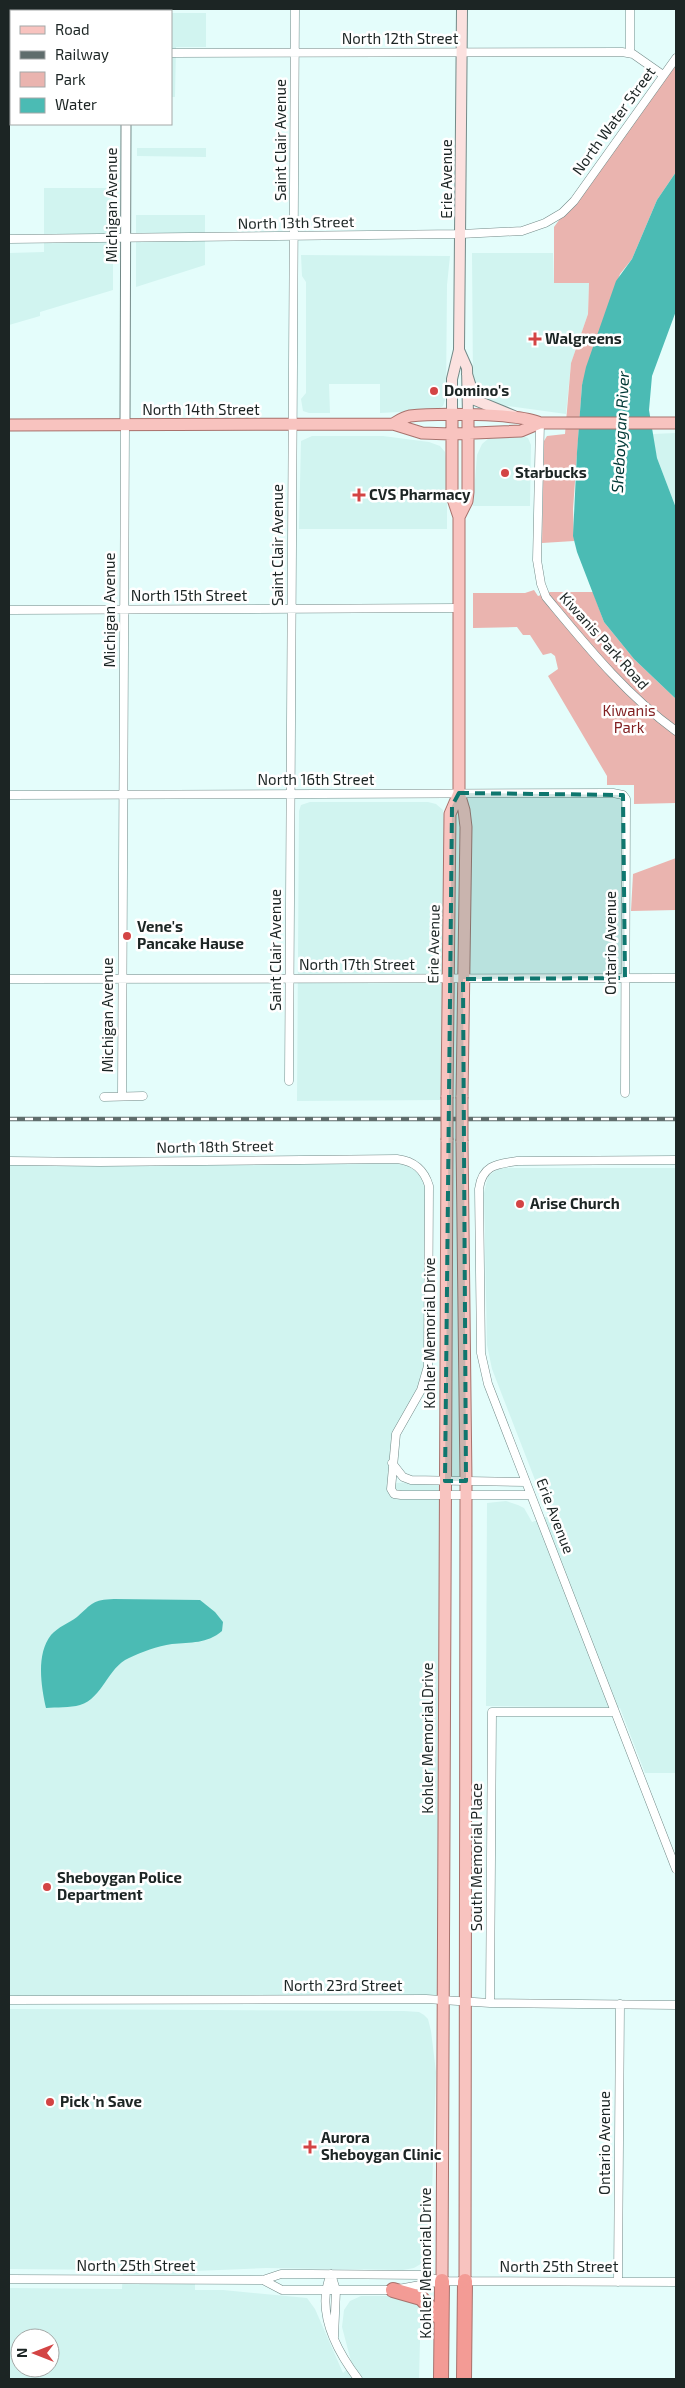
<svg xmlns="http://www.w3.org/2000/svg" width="685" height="2388" font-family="'Exo 2',sans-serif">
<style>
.built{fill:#d1f4f0;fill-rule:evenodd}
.green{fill:#eab4af}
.water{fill:#4bbbb4}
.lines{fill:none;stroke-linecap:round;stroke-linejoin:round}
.minor-casing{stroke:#738a88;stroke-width:9}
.tertiary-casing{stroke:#738a88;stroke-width:11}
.secondary-casing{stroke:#738a88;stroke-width:12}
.primary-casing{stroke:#a8726d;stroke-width:13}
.motorway-casing{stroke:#a8726d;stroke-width:16}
.minor{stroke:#fff;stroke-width:8}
.tertiary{stroke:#fff;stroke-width:9}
.secondary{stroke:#fbe1df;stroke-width:10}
.primary{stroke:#f8c3bf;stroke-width:11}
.motorway{stroke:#f39b95;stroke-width:14}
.rail-casing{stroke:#5f6d6c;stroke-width:4.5}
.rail{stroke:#fff;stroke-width:2.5;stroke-dasharray:8;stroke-linecap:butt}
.primary-bridge-casing{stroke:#a8726d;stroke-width:13;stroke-linecap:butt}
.primary-bridge{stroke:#f8c3bf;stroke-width:11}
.marked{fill:#0f766e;fill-opacity:0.2;stroke:#0f766e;stroke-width:4;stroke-dasharray:10 6;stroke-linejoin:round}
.poi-dot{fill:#d34444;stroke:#fff;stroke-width:2}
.labels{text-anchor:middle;stroke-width:5;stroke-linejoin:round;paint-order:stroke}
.street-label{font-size:15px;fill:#1c2524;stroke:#fff}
.poi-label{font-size:15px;font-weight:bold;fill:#1c2524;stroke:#fff;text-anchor:start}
.park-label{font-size:15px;fill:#812022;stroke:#fff}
.water-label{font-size:16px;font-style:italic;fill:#013835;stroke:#fff}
</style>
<rect width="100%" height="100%" fill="#e4fdfb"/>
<path class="built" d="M 171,13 L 206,13 L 206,47 L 176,47 L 175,97 L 171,97 Z
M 137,148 L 206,148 L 206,157 L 137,156 Z
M 44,188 L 113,188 L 113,290 L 40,312 L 40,316 L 9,325 L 9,253 L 44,252 Z
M 136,215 L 205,215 L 205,265 L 136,287 Z
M 472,253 L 553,253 L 554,283 L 589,283 L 588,314 L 571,363 L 566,414 L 493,404 L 479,396 L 476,392 L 473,382 Z
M 301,255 L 450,256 L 447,285 L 446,397 L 443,406 L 436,410 L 380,413 L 380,384 L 329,384 L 330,413 L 309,413 L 303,411 L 301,399 L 306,393 L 306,282 L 302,276 Z
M 676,433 L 676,508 L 657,458 L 652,434 Z
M 312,436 L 383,436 L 429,442 L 440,446 L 445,452 L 447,465 L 447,529 L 299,529 L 301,441 Z
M 523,436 L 528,438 L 531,445 L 530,506 L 473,506 L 477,455 L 482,444 L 489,438 Z
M 310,802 L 428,802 L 436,804 L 443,810 L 444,820 L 441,1100 L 297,1101 L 299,811 L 301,805 Z
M 406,1160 L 427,1178 L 426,1376 L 399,1426 L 391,1470 L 395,1483 L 445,1481 L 443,2000 L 9,2000 L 9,1161 Z
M 504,1168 L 676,1168 L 676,1773 L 645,1773 L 620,1708 L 486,1706 L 487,1503 L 506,1501 L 518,1505 L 524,1508 L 532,1522 L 549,1516 L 492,1369 L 487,1345 L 484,1193 L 488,1176 L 498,1169 Z
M 9,2009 L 404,2011 L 419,2012 L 424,2015 L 428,2019 L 431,2031 L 436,2072 L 430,2251 L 424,2262 L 414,2268 L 403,2270 L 266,2268 L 195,2271 L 195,2290 L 223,2290 L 307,2298 L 315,2309 L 343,2373 L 352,2365 L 342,2327 L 344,2310 L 350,2301 L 361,2296 L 401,2296 L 421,2303 L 419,2379 L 9,2379 L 9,2288 L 122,2289 L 123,2270 L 9,2269 ZM 20,2338 L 50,2338 L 50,2368 L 20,2368 Z"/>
<path class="green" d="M 676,60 L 676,172 L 657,200 L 632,259 L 620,274 L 582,385 L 573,509 L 574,541 L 542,543 L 544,441 L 547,436 L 565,434 L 571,363 L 588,314 L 589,283 L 554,283 L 554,227 Z
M 534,590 L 538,596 L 550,592 L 593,592 L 604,622 L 634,659 L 676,699 L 676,803 L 634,804 L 634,785 L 607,785 L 607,776 L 548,676 L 558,669 L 555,656 L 551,653 L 543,655 L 530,635 L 523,635 L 517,627 L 473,628 L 473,593 L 525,593 Z
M 676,858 L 676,910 L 631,911 L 633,874 Z"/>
<path class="water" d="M 676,172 L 676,311 L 652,376 L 649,410 L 657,458 L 676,508 L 676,699 L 634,659 L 604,622 L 577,552 L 573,536 L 577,452 L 582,385 L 586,367 L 616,281 L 632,259 L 657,200 Z
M 114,1599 L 200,1600 L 215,1612 L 223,1622 L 222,1631 C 207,1644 191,1642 172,1644 C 157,1646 142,1652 129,1658 C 107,1668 103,1698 80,1705 C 70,1708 56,1707 46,1708 C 41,1686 36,1654 51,1635 C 58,1627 69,1623 77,1617 C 93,1603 92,1600 114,1599 Z"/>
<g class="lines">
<g class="minor-casing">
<path id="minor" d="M 9,53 L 11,53
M 171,53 L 622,52 L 633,54 L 663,75
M 630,53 L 630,9
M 9,239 L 461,234 L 522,231 L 545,223 L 562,213 L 574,201 L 676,58
M 540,423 L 537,560 L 541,584 L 546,597 C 586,645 625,694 676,731
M 9,610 L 459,608
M 9,795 L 613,793 L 623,795 L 626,799 L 625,1093
M 9,979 L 676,978
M 289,1081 L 295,9
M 122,1096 L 125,425
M 104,1097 L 143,1096
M 676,1160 L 517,1161 C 497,1164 482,1165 479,1189 L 481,1353 L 488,1384 L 676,1869
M 9,1161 L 100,1162 L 397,1159 C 414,1161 424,1169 429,1186 L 428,1366 L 421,1390 L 396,1434 L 391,1489 L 394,1494 L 401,1495 L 531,1495
M 392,1463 L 403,1477 L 411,1480 L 526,1482
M 9,2000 L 426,1999 L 490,2003 L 676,2005
M 490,2003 L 492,1712 L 615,1712
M 331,2274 C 315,2311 336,2350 358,2379
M 331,2274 L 336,2290 L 334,2337
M 9,2279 L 263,2280 L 281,2274 L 310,2274 L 422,2275 L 442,2281
M 263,2280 L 282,2290 L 393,2290 L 442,2281 L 676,2282
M 618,2282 L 620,2004"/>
</g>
<g class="tertiary-casing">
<path id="tertiary" d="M 126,11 L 126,9
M 125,425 L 126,124"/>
</g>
<g class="secondary-casing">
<path id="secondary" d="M 459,350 L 467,368 L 468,415
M 467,374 L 475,400 L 514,416
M 452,416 L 452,379 L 459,350 L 462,9"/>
</g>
<g class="primary-casing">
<path id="primary" d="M 452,416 L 452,496 L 459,517 L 459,793 L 464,810 L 466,827 L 462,1097
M 393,424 C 398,421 404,417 410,416 C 433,413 521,413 540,423 L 676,423
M 9,425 L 393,424 L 422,433 L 451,434 L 521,431 L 540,423
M 459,517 L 467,501 L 468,492 L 468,415
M 447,1097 L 450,814 L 459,793
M 462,1141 L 466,1481 L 465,2281
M 442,2281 L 447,1140"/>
</g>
<g class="motorway-casing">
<path id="motorway" d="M 393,2290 L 421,2298 L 441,2319
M 441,2379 L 442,2281
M 464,2379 L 465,2281"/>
</g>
<use href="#minor" class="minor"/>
<use href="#tertiary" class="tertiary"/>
<use href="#secondary" class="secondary"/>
<use href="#primary" class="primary"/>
<use href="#motorway" class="motorway"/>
<g class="rail-casing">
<path id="rail" d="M 9,1119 L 676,1119"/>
</g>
<use href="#rail" class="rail"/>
<g class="primary-bridge-casing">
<path id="primary-bridge" d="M 462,1097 L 462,1141
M 447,1140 L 447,1097"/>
</g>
<use href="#primary-bridge" class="primary-bridge"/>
</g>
<path class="marked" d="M 459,793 L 623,795 L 625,978 L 463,979 L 466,1481 L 445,1481 L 452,806 Z"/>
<g class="poi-dot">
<path d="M532.5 331.5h5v5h5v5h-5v5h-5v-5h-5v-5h5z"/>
<circle cx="434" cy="391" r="5"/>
<circle cx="505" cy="473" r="5"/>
<path d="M356.5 487.5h5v5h5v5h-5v5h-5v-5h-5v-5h5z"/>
<circle cx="127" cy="936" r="5"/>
<circle cx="520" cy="1204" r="5"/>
<circle cx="47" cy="1887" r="5"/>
<circle cx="50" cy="2102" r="5"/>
<path d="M307.5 2139.5h5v5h5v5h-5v5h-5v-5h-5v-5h5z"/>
</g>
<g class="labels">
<g class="street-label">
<text x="400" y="44">North 12th Street</text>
<text transform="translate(614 121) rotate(-54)" y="5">North Water Street</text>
<text transform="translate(281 140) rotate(-90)" y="5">Saint Clair Avenue</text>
<text transform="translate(447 179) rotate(-90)" y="5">Erie Avenue</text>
<text transform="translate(112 205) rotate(-90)" y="5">Michigan Avenue</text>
<text transform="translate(296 223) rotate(-1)" y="5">North 13th Street</text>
<text x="201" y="415">North 14th Street</text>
<text transform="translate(278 545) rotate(-90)" y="5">Saint Clair Avenue</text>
<text x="189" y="601">North 15th Street</text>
<text transform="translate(110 610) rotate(-90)" y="5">Michigan Avenue</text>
<text transform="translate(604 641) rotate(48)" y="5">Kiwanis Park Road</text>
<text x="316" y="785">North 16th Street</text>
<text transform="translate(611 943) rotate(-90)" y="5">Ontario Avenue</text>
<text transform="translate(434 944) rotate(-89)" y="5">Erie Avenue</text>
<text transform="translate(276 950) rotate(-90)" y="5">Saint Clair Avenue</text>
<text x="357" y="970">North 17th Street</text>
<text transform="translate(108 1015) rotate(-90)" y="5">Michigan Avenue</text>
<text transform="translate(215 1147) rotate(-1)" y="5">North 18th Street</text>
<text transform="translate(430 1333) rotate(-90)" y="5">Kohler Memorial Drive</text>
<text transform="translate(555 1516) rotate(69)" y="5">Erie Avenue</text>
<text transform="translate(428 1738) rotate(-90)" y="5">Kohler Memorial Drive</text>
<text transform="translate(477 1857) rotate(-90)" y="5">South Memorial Place</text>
<text x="343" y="1991">North 23rd Street</text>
<text transform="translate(605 2143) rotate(-90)" y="5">Ontario Avenue</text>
<text transform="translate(426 2263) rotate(-90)" y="5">Kohler Memorial Drive</text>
<text x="136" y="2271">North 25th Street</text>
<text x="559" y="2272">North 25th Street</text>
</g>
<g class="poi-label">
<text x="545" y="344">Walgreens</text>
<text x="444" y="396">Domino's</text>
<text x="515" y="478">Starbucks</text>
<text x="369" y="500">CVS Pharmacy</text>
<text x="137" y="932">Vene's<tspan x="137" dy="17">Pancake Hause</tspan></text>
<text x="530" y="1209">Arise Church</text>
<text x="57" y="1883">Sheboygan Police<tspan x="57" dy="17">Department</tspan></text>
<text x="60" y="2107">Pick 'n Save</text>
<text x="321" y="2143">Aurora<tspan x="321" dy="17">Sheboygan Clinic</tspan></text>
</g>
<g class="park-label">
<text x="629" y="716">Kiwanis<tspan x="629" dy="17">Park</tspan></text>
</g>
<g class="water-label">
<text transform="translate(620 432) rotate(-87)" y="6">Sheboygan River</text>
</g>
</g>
<rect width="685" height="2388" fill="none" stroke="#1c2524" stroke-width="20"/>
<rect x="10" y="10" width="162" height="115" fill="#ffffff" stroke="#a4a8a7"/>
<rect x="20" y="26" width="25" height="8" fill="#f8c3bf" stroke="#a4a8a7"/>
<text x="55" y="35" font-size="15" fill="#1c2524">Road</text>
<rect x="20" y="51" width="25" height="8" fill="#5f6d6c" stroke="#a4a8a7"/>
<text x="55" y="60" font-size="15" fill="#1c2524">Railway</text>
<rect x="20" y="72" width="25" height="15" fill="#eab4af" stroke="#a4a8a7"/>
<text x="55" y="85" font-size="15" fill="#1c2524">Park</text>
<rect x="20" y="98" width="25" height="15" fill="#4bbbb4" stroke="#a4a8a7"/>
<text x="55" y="110" font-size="15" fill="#1c2524">Water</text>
<g transform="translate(35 2353) rotate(270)"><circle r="24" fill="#ffffff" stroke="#a4a8a7"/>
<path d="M0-4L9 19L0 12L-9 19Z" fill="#d34444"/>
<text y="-8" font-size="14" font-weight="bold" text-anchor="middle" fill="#1c2524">N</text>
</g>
</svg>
